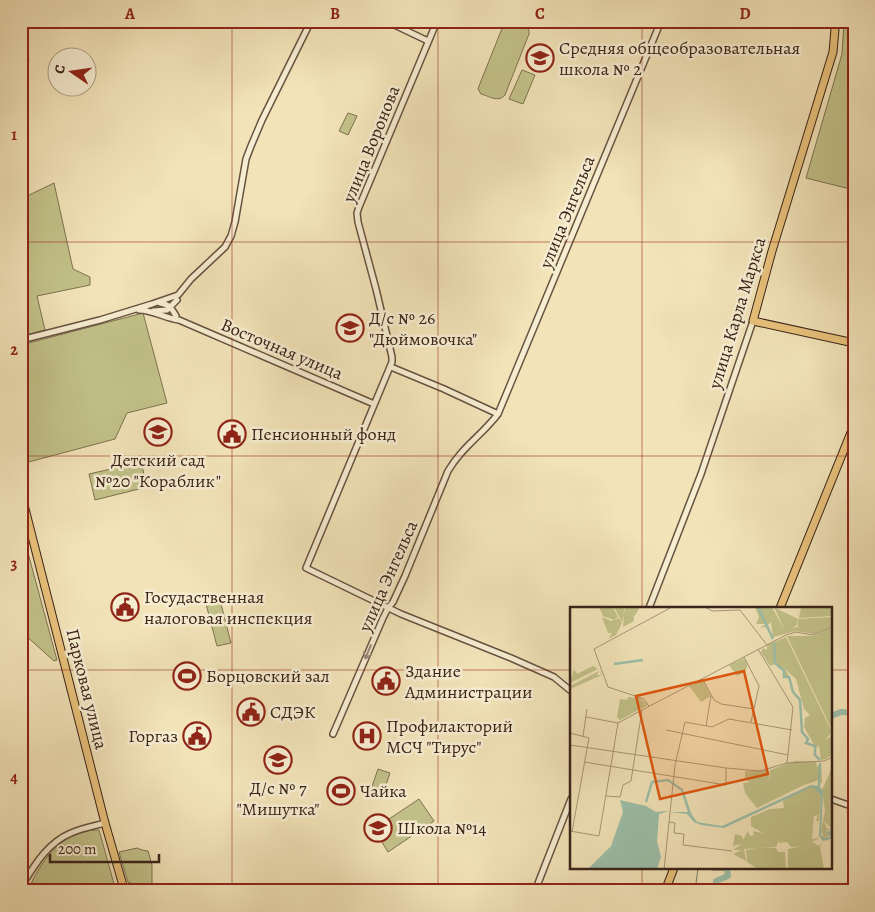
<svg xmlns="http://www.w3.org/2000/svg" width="875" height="912" font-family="Alegreya,serif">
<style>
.green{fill:#c2c189;stroke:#7e7251}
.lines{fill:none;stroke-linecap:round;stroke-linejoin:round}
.stream{stroke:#74816f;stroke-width:1}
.river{stroke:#9cbfa9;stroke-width:6}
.minor-casing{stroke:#675341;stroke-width:8}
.major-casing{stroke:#392319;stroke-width:9}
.minor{stroke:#f7edd1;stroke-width:5}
.major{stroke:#e9c27c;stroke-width:7}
.oneway{stroke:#988875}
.grid{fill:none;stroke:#8f2418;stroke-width:1;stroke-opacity:0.55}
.labels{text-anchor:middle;stroke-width:5;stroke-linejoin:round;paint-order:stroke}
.poi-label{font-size:18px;fill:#392319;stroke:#f7edd1;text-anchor:start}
.street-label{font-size:18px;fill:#392319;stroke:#f7edd1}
.inset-river{fill:none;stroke:#9cbfa9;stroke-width:2.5}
.inset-road{fill:none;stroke:#a89678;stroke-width:1}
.view{fill:#df560d;fill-opacity:0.15;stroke:#df560d;stroke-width:2.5}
.inset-edge{fill:none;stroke:#392319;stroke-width:2.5}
.neatline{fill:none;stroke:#8f2418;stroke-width:2}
.grid-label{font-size:16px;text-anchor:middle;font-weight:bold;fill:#8f2418}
</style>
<rect width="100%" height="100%" fill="#f2e3b8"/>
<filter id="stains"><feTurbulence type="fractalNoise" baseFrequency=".004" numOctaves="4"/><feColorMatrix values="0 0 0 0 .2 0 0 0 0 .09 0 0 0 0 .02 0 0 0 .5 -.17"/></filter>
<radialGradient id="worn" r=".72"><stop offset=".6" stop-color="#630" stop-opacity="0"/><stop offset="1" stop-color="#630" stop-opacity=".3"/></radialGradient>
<path class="green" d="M 506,21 C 514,21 523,24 529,30 L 529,34 L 505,95 C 498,103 489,96 481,94 L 478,89 L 479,86 L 503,26 Z
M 844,21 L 854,21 L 854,190 L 806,178 L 842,54 Z
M 21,31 L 29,61 L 21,63 Z
M 522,70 L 535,75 L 523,104 L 509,99 Z
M 348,113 L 357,116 L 348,135 L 339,131 Z
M 54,183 L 73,269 L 90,277 L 90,285 L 37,296 L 45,330 L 26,335 L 21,312 L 21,272 L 23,272 L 21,265 L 21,198 L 27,196 Z
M 143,313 L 167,403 L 127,413 L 115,439 L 21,464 L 21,345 Z
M 141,462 L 147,487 L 95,500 L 89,474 Z
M 28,553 L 57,660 L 54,661 L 24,634 L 21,636 L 21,555 Z
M 220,600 L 231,643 L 217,646 L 206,604 Z
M 378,769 L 390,773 L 381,799 L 369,795 Z
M 419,799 L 434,821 L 388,852 L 374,829 Z
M 91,830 L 99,830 L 116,891 L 28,891 C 36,870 52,846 72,836 C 77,833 85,832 91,830 Z
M 137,848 L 142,850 L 148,851 L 152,865 L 152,891 L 149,891 L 128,882 L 119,852 Z"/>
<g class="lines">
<path class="stream" d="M 708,868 L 712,870 L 727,870
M 695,891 L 698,868"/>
<path class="river" d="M 831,716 L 841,712 L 854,713
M 716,891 L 716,881 L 728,876 L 727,868"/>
<g class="minor-casing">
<path id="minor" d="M 386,21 L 428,41
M 437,21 L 359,207 L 357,213 L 358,222 L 376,289 L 392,357 L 392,362 L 306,568 L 401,614 L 511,658 L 554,677 L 571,691
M 160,303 C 169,304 172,309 176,316
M 139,310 C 152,310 165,318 179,320 L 374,404
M 153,311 L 167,310 L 177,300
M 21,340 L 100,320 L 152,304 L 178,295 L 191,279 L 225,247 L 231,236 L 235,222 L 246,159 L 251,146 L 262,120 L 311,21
M 391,367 L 444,389 L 498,414
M 649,608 L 701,474 L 753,321
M 333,734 L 383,618 L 388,608 L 393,602 L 405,576 L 448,471 C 462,447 482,435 498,414 L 661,21
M 831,799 L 854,807
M 21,887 C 34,866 47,843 71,833 C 82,828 94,826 105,823
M 535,891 L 571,799"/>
</g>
<g class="major-casing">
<path id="major" d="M 835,21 L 835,29 L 833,52 L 772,251 L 753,321 L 854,343
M 21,493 L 105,823 L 124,889 L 129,891
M 780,608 L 854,425
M 665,891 L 674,868"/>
</g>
<use href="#minor" class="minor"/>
<use href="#major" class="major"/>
</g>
<defs><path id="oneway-shaft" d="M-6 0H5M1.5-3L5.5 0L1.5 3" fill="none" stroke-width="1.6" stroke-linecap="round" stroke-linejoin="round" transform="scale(1.25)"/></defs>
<use class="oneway" href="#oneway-shaft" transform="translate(368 652) rotate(113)"/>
<path class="grid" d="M 232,21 L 232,891M 438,21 L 438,891M 642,21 L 642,608M 21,242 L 854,242M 21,456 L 854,456M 21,670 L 571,670M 831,670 L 854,670M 642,868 L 642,891"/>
<defs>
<g id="school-ring" transform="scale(1.4375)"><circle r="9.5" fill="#f7edd1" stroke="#8f2418" stroke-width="1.5"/><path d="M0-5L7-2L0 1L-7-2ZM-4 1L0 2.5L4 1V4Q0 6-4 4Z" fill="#8f2418"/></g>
<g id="civic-ring" transform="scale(1.4375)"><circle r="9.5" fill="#f7edd1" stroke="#8f2418" stroke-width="1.5"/><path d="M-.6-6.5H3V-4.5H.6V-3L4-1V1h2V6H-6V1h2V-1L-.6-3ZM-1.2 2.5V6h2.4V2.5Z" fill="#8f2418"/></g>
<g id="stadium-ring" transform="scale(1.4375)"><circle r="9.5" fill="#f7edd1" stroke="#8f2418" stroke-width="1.5"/><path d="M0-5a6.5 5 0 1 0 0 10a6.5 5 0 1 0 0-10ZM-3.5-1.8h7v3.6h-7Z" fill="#8f2418"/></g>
<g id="hospital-ring" transform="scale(1.4375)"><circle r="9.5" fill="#f7edd1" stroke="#8f2418" stroke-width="1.5"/><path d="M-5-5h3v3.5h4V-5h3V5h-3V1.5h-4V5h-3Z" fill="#8f2418"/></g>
</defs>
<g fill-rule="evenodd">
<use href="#school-ring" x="540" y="58"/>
<use href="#school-ring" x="350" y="328"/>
<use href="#school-ring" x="158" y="432"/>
<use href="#civic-ring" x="232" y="434"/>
<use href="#civic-ring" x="125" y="607"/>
<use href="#stadium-ring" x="187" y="676"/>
<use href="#civic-ring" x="386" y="681"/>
<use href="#civic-ring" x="251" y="712"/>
<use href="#civic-ring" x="197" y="736"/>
<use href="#hospital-ring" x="367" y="736"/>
<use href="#school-ring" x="278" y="760"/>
<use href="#stadium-ring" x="341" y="791"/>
<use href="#school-ring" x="378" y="828"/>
</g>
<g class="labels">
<g class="poi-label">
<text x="559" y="54">Средняя общеобразовательная<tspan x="559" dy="21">школа № 2</tspan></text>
<text x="369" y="324">Д/с № 26<tspan x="369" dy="21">"Дюймовочка"</tspan></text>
<text x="251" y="440">Пенсионный фонд</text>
<text x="158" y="466" text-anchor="middle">Детский сад<tspan x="158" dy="21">№20 "Кораблик"</tspan></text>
<text x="144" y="603">Госудаственная<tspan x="144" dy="21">налоговая инспекция</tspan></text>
<text x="405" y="677">Здание<tspan x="405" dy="21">Администрации</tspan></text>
<text x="206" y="682">Борцовский зал</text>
<text x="270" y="718">СДЭК</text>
<text x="386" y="732">Профилакторий<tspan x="386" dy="21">МСЧ "Тирус"</tspan></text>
<text x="178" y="742" text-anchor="end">Горгаз</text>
<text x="278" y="794" text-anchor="middle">Д/с № 7<tspan x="278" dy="21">"Мишутка"</tspan></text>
<text x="360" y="797">Чайка</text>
<text x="397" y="834">Школа №14</text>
</g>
<g class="street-label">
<text transform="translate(371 144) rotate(-68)" y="6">улица Воронова</text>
<text transform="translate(567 212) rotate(-68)" y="6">улица Энгельса</text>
<text transform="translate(737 313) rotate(-73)" y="6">улица Карла Маркса</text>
<text transform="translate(282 349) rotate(23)" y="6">Восточная улица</text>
<text transform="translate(388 576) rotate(-66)" y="6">улица Энгельса</text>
<text transform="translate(87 689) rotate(76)" y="6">Парковая улица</text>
</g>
</g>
<g transform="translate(570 607)">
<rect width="262" height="262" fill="#f2e3b8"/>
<path d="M 29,0 L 43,0 L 48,10 L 44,13 L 33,9 ZM 44,0 L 55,0 L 53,8 L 56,0 L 70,0 L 64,10 L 63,3 L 64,14 L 53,20 L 54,9 L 52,15 ZM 185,0 L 202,0 L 215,24 L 212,26 L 215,24 L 204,0 L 228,12 L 227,18 L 222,21 L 228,20 L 228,12 L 262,10 L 262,20 L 243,27 L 226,24 L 203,30 L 201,15 L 198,18 L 200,25 L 196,20 L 190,21 L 196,17 L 186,17 L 189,10 ZM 231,0 L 262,0 L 262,9 L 229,11 ZM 32,10 L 41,14 L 49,11 L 52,16 L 46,28 L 38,32 L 42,26 L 38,26 ZM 262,21 L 262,123 L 217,29 L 242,29 ZM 216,30 L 262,125 L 255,133 L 262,129 L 262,148 L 256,152 L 251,153 L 249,139 L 246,141 L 234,120 L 235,111 L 240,108 L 234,102 L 226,72 L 215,62 L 219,69 L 214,70 L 213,62 L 205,57 L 200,59 L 191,45 L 193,41 L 197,43 L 197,38 ZM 174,51 L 178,57 L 175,65 L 167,69 L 159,58 ZM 23,59 L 28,62 L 0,76 L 4,62 L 7,67 ZM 30,63 L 32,68 L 0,82 L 0,79 L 29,64 L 27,68 L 31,68 ZM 132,72 L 141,89 L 131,95 L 119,79 ZM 58,90 L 70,91 L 78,98 L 50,113 L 47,110 L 50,92 L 57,93 ZM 225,154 L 246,155 L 247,160 L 251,157 L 252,177 L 249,173 L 234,178 L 187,201 L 175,186 L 173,176 L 180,175 L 175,173 L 175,164 L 198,163 L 200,174 L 200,163 ZM 262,161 L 262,222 L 254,214 L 257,222 L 259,221 L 262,223 L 262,226 L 259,222 L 256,225 L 262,228 L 254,231 L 251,224 L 255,204 L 252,183 ZM 237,180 L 243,180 L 251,187 L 249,214 L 246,214 L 248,208 L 244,209 L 242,232 L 250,231 L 242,235 L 249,239 L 253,235 L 250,240 L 254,262 L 218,262 L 218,242 L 232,239 L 221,240 L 217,235 L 209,236 L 209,233 L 206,240 L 174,242 L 176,254 L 163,247 L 172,243 L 163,243 L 172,237 L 163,239 L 165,227 L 172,229 L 173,233 L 178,224 L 180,229 L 184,228 L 183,224 L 193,226 L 181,219 L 181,210 L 200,202 L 214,201 L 213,194 ZM 188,241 L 206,241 L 208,245 L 215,245 L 216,262 L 188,262 L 177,255 L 176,243 Z" fill="#c2c189"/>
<path d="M 241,178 L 249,179 L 253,184 L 251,228 L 255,231 L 261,229 L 256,225 L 262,223 L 262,231 L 258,233 L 253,234 L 249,229 L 251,188 L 242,180 L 154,221 L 131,218 L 124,215 L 117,207 L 100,205 L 120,205 L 127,215 L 152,219 ZM 50,193 L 76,199 L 86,205 L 99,204 L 89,207 L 87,234 L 91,250 L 87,262 L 17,263 L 41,239 L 53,205 Z" fill="#9cbfa9"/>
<path class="inset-river" d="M 188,0 L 203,32M 204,36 L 205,56 L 214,64 L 214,70 L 219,70 L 223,85 L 230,93 L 232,125 L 238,132 L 236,136 L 245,139 L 245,148 L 250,153M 44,57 L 73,53M 249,179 L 250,156M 76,195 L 82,175 L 98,173 L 112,183 L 120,207"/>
<path class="inset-road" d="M 135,0 L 142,4 L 170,3 L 197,38M 174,50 L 189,79 L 181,115M 132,71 L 144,93 L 151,97 L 184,102M 79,99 L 74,92 L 38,80 L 24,42 L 102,0M 48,116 L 72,103M 136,119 L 141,89M 96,123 L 218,148M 0,126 L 19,131 L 2,225M 13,129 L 17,102M 0,138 L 156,161M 14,155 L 156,178 L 156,161 L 190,164 L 217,156 L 223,100 L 188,42M 217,156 L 254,154 L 263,150M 36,189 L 50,190 L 53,178 L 61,174 L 72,103 L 216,28 L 226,25 L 242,28 L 263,20M 99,215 L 105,216 L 104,226 L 114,227 L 113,238 L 162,244M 0,224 L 29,229 L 48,116 L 16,110M 94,263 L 105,158 L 115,115 L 142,120 L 159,112 L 222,123"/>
<path class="view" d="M 174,64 L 198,167 L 90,192 L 66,89 Z"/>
<rect width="262" height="262" class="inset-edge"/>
</g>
<rect width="875" height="912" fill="none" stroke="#f2e3b8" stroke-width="55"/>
<g transform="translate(72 72) rotate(283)"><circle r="24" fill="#f7edd1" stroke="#ab9c87"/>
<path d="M0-4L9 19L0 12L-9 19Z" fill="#8f2418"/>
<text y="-8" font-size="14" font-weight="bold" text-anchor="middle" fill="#392319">С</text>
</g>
<path d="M50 854v8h109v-8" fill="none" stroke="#392319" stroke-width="2.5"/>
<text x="58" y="854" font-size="15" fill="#392319" stroke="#f7edd1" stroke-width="4" paint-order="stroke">200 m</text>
<rect x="28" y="28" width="820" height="856" class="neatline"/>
<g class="grid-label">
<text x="130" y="19">A</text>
<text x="335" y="19">B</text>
<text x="540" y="19">C</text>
<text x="745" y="19">D</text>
<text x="14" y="140">1</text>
<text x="14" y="355">2</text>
<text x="14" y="569">3</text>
<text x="14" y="783">4</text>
</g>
<rect width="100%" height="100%" filter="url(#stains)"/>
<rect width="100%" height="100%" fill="url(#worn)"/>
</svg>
